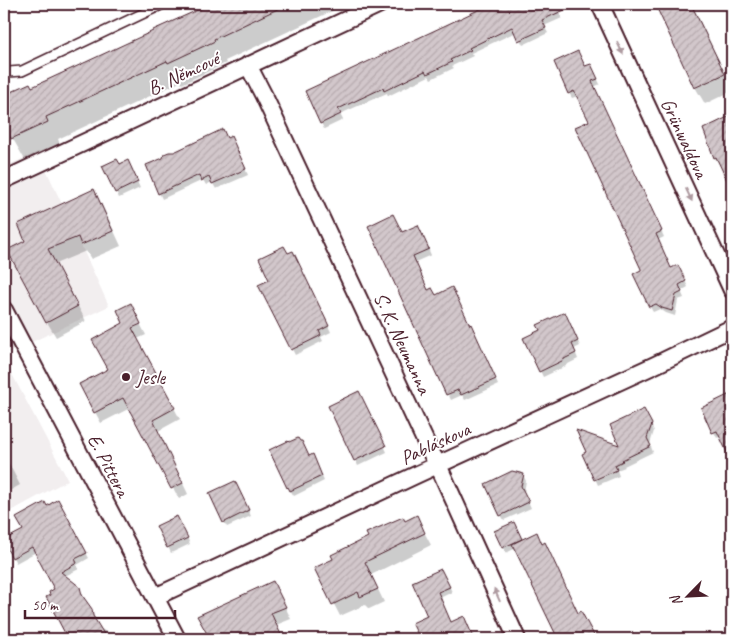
<svg xmlns="http://www.w3.org/2000/svg" width="736" height="643" font-family="Caveat,sans-serif">
<style>
.built{fill:#f2eeef}
.shadow{fill:#0003}
.building{fill:url(#building-hatch);stroke:#4a1f2b}
.lines{fill:none;stroke-linecap:round;stroke-linejoin:round}
.lane-casing{stroke:#4a1f2b;stroke-width:12}
.street-casing{stroke:#4a1f2b;stroke-width:20}
.lane{stroke:#fff;stroke-width:9}
.street{stroke:#fff;stroke-width:16}
.oneway{fill:#ae9aa0}
.poi-dot{fill:#4a1f2b;stroke:#fff;stroke-width:2}
.labels{text-anchor:middle;stroke-width:4;stroke-linejoin:round;paint-order:stroke}
.street-label{font-size:20px;fill:#4a1f2b;stroke:#fff}
.poi-label{font-size:20px;fill:#4a1f2b;stroke:#fff;text-anchor:start}
</style>
<defs>
<pattern id="building-hatch" width="6" height="6" patternUnits="userSpaceOnUse" patternTransform="scale(1.25)"><rect width="6" height="6" fill="#d2c7cb"/><path d="M-1 1l2-2M0 6l6-6M5 7l2-2" fill="none" stroke="#b6aaae"/></pattern>
</defs>
<rect width="100%" height="100%" fill="#fff"/>
<filter id="ink" filterUnits="userSpaceOnUse"><feTurbulence type="fractalNoise" baseFrequency=".02" numOctaves="2"/><feDisplacementMap in="SourceGraphic" scale="10" xChannelSelector="R" yChannelSelector="G"/><feConvolveMatrix kernelMatrix="1 2 1 2 8 2 1 2 1" color-interpolation-filters="sRGB"/></filter>
<g filter="url(#ink)">
<path class="built" d="M 38,152 L 109,306 L 4,355 L 4,167 Z
M 4,359 L 68,480 L 4,515 Z"/>
<path class="shadow" d="M 212,4 L 347,4 L 225,61 L 226,63 L 182,84 L 180,82 L 58,139 L 60,144 L 25,160 L 13,139 L 4,120 L 4,96 L 30,84 L 32,89 Z
M 348,4 L 359,4 L 350,8 Z
M 494,4 L 555,4 L 562,18 L 544,26 L 548,33 L 523,45 L 516,32 L 471,53 L 473,56 L 452,66 L 454,68 L 431,79 L 429,76 L 388,96 L 387,93 L 340,114 L 343,120 L 324,129 L 306,91 Z
M 656,4 L 692,4 L 732,89 L 732,91 L 705,104 L 695,87 Z
M 585,68 L 593,70 L 600,84 L 594,87 L 664,237 L 658,240 L 671,269 L 681,272 L 688,287 L 681,291 L 684,298 L 678,300 L 675,316 L 666,313 L 660,309 L 653,312 L 650,307 L 635,275 L 642,271 L 590,122 L 578,96 L 572,98 L 569,93 Z
M 732,117 L 732,180 L 730,181 L 715,158 L 704,130 Z
M 233,143 L 248,175 L 216,189 L 212,182 L 206,185 L 203,180 L 162,199 L 147,166 Z
M 120,165 L 130,167 L 140,188 L 119,198 L 104,166 Z
M 94,191 L 102,205 L 121,246 L 91,259 L 86,251 L 55,264 L 86,321 L 56,337 L 47,322 L 27,241 Z
M 369,227 L 402,234 L 421,233 L 431,255 L 415,262 L 428,291 L 436,296 L 470,326 L 474,332 L 498,385 L 465,400 L 462,395 L 451,400 Z
M 288,255 L 295,258 L 331,332 L 321,337 L 323,341 L 295,355 L 260,286 L 270,281 Z
M 136,316 L 146,335 L 137,339 L 180,419 L 158,431 L 188,494 L 179,499 L 130,408 L 101,423 L 95,412 L 125,323 Z
M 568,319 L 580,346 L 574,349 L 578,359 L 566,365 L 566,366 L 543,377 L 525,339 Z
M 732,395 L 732,460 L 721,436 L 717,438 L 714,432 L 713,403 Z
M 362,398 L 387,452 L 358,466 L 330,407 Z
M 647,415 L 654,431 L 650,444 L 653,452 L 624,466 L 625,467 L 617,470 L 619,476 L 598,485 L 584,455 L 621,447 Z
M 4,454 L 20,485 L 4,494 Z
M 309,458 L 315,461 L 324,481 L 294,496 L 288,487 Z
M 523,475 L 526,481 L 524,492 L 531,508 L 504,520 L 501,515 Z
M 237,487 L 251,516 L 227,527 L 224,522 Z
M 57,501 L 89,558 L 77,565 L 79,569 L 65,576 L 79,588 L 83,594 L 84,600 L 94,616 L 99,628 L 107,632 L 110,639 L 69,639 L 47,598 L 56,589 L 36,552 L 16,563 L 4,541 L 24,530 L 46,507 Z
M 416,517 L 431,545 L 371,575 L 384,602 L 369,609 L 365,605 L 340,616 L 316,569 Z
M 180,522 L 190,544 L 171,553 L 158,526 Z
M 517,529 L 522,540 L 536,534 L 578,614 L 587,623 L 595,639 L 559,639 L 516,548 L 506,553 L 496,532 Z
M 444,575 L 452,592 L 440,598 L 451,623 L 466,623 L 474,639 L 421,639 L 414,623 L 429,616 Z
M 279,594 L 291,619 L 276,625 L 283,639 L 211,639 L 199,616 Z"/>
<path class="building" d="M 211,4 L 288,4 L 214,39 L 215,41 L 168,63 L 167,61 L 46,117 L 48,122 L 11,139 L 4,123 L 4,95 L 30,83 L 32,87 L 153,31 L 153,30 Z
M 491,4 L 578,4 L 542,20 L 546,28 L 518,41 L 512,27 L 469,48 L 471,50 L 450,60 L 452,62 L 427,74 L 425,71 L 384,91 L 383,88 L 338,109 L 341,114 L 320,124 L 305,91 Z
M 655,4 L 691,4 L 725,74 L 694,88 Z
M 578,51 L 585,66 L 591,64 L 598,79 L 592,81 L 662,231 L 656,234 L 671,268 L 678,265 L 686,281 L 679,285 L 682,292 L 676,295 L 672,311 L 662,308 L 656,304 L 649,307 L 633,274 L 641,270 L 641,269 L 575,127 L 589,121 L 574,91 L 568,94 L 554,62 Z
M 732,115 L 732,191 L 716,157 L 714,158 L 703,129 Z
M 223,129 L 227,138 L 231,136 L 246,169 L 212,184 L 209,177 L 201,181 L 199,175 L 158,194 L 146,165 L 163,158 L 164,154 L 169,152 L 174,152 Z
M 117,159 L 120,164 L 128,160 L 138,182 L 115,193 L 102,166 Z
M 94,189 L 113,231 L 81,245 L 78,237 L 48,249 L 78,306 L 46,323 L 7,250 L 25,241 L 18,224 Z
M 393,214 L 402,232 L 418,225 L 429,249 L 413,256 L 428,290 L 432,288 L 436,295 L 452,287 L 470,325 L 471,324 L 496,379 L 461,395 L 458,390 L 446,395 L 368,226 Z
M 284,246 L 288,253 L 293,251 L 329,326 L 319,331 L 321,335 L 318,337 L 291,350 L 258,285 L 269,280 L 259,258 Z
M 131,303 L 141,324 L 132,328 L 175,408 L 153,420 L 183,483 L 171,489 L 123,398 L 94,413 L 79,384 L 108,369 L 92,340 L 123,323 L 117,310 Z
M 565,312 L 578,341 L 572,344 L 576,353 L 564,359 L 564,360 L 539,372 L 523,338 L 540,330 L 537,325 Z
M 359,391 L 386,446 L 354,461 L 328,406 Z
M 732,393 L 732,463 L 717,431 L 712,433 L 701,408 Z
M 644,409 L 652,424 L 647,438 L 651,446 L 622,460 L 623,461 L 615,465 L 617,470 L 594,480 L 582,454 L 586,452 L 576,430 L 619,445 L 610,425 Z
M 298,438 L 300,441 L 302,441 L 309,456 L 313,454 L 322,476 L 290,491 L 288,487 L 287,488 L 269,450 L 288,441 L 289,442 Z
M 512,471 L 524,474 L 521,486 L 529,502 L 500,516 L 485,484 Z
M 235,481 L 249,510 L 223,523 L 209,493 Z
M 58,499 L 87,553 L 75,559 L 77,563 L 61,572 L 80,587 L 82,595 L 92,609 L 93,616 L 107,639 L 68,639 L 46,597 L 50,595 L 49,592 L 54,589 L 32,547 L 12,558 L 4,543 L 4,540 L 23,530 L 16,518 L 45,502 L 47,506 Z
M 417,515 L 425,533 L 365,562 L 378,589 L 360,597 L 358,592 L 332,605 L 314,568 L 333,559 L 331,555 L 368,537 L 366,533 L 403,517 L 405,521 Z
M 177,516 L 188,538 L 167,548 L 156,526 Z
M 514,522 L 522,539 L 502,548 L 494,531 Z
M 537,532 L 542,544 L 545,542 L 578,613 L 581,611 L 596,639 L 558,639 L 512,544 Z
M 441,569 L 450,587 L 438,592 L 451,622 L 464,616 L 474,639 L 414,639 L 419,637 L 412,623 L 427,616 L 412,582 Z
M 273,581 L 286,607 L 271,613 L 283,639 L 210,639 L 197,616 Z"/>
<g class="lines">
<g class="lane-casing">
<path id="lane" d="M 4,70 L 9,72 L 22,71 L 163,4"/>
</g>
<g class="street-casing">
<path id="street" d="M 600,4 L 732,290
M 248,65 L 264,96 L 428,447 L 438,465 L 517,639
M 4,180 L 380,4
M 4,310 L 177,639
M 155,597 L 418,474 L 655,365 L 732,328"/>
</g>
<use href="#lane" class="lane"/>
<use href="#street" class="street"/>
</g>
<defs><path id="oneway-solid" d="M-6-.8H1V-3.2L6.5 0L1 3.2V.8H-6Z" transform="scale(1.25)"/></defs>
<g class="oneway">
<use href="#oneway-solid" transform="translate(620 48) rotate(65)"/>
<use href="#oneway-solid" transform="translate(689 195) rotate(65)"/>
<use href="#oneway-solid" transform="translate(497 595) rotate(-114)"/>
</g>
</g>
<circle class="poi-dot" cx="126" cy="377" r="5"/>
<g class="labels">
<g class="street-label">
<text transform="translate(183 73) rotate(-25)" y="7">B. Němcové</text>
<text transform="translate(685 138) rotate(65)" y="7">Grünwaldova</text>
<text transform="translate(403 343) rotate(65)" y="7">S. K. Neumanna</text>
<text transform="translate(435 443) rotate(-25)" y="7">Pabláskova</text>
<text transform="translate(109 465) rotate(62)" y="7">E. Pittera</text>
</g>
<g class="poi-label">
<text x="136" y="384">Jesle</text>
</g>
</g>
<rect width="736" height="643" fill="none" stroke="#fff" stroke-width="20"/>
<rect x="10" y="10" width="716" height="623" fill="none" stroke="#4a1f2b" stroke-width="2" filter="url(#ink)"/>
<g transform="translate(688 596) rotate(246)" stroke="#ffffff" stroke-width="4" paint-order="stroke">
<path d="M0-4L9 19L0 12L-9 19Z" fill="#4a1f2b"/>
<text y="-8" font-size="14" font-weight="bold" text-anchor="middle" fill="#4a1f2b">N</text>
</g>
<path d="M25 610v8h150v-8" fill="none" stroke="#4a1f2b" stroke-width="2.5"/>
<text x="32" y="610" font-size="15" fill="#4a1f2b" stroke="#ffffff" stroke-width="4" paint-order="stroke">50 m</text>
</svg>
